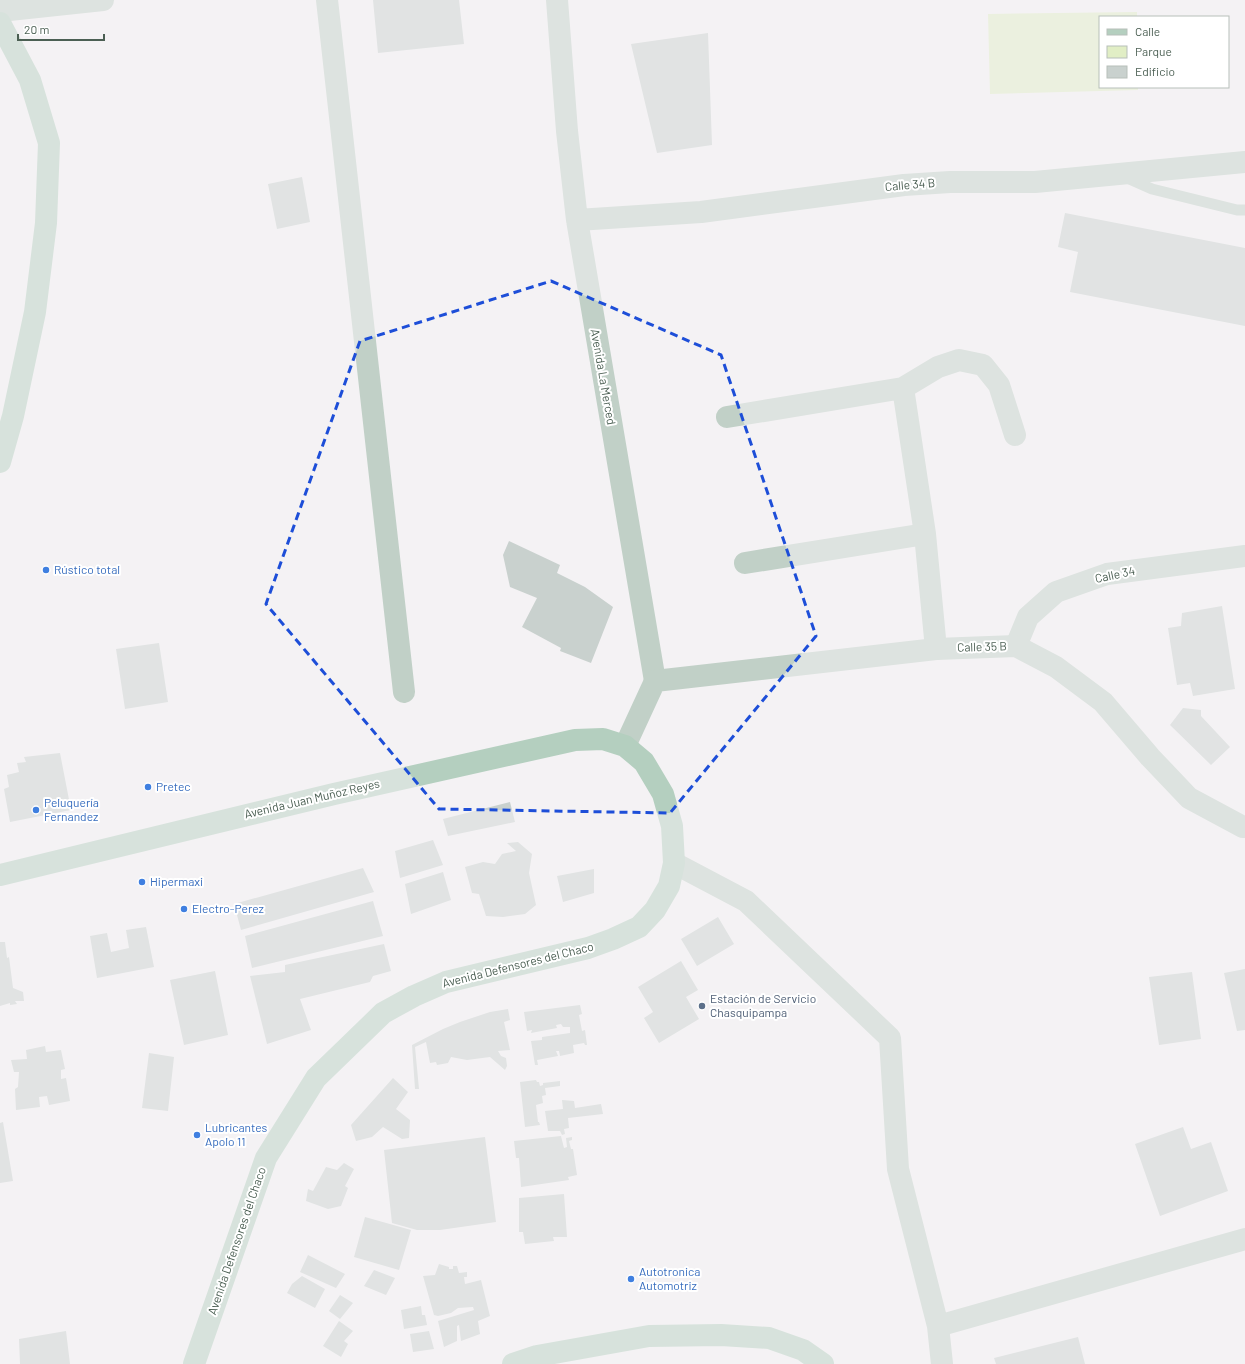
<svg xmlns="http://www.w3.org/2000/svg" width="1245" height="1364" font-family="Barlow,sans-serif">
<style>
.green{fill:#e1eec5}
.building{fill:#c9d1ce}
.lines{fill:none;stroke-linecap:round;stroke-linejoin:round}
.service{stroke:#c1d0c7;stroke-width:11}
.minor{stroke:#c1d0c7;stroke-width:22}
.tertiary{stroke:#c1d0c7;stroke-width:22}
.primary{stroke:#b4cfbf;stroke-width:22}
.marked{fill:none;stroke:#1d4ed8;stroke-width:3;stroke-dasharray:8 5;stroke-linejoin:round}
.shop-dot{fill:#3f7fe0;stroke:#fff;stroke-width:1.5}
.service-dot{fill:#5c6f8a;stroke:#fff;stroke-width:1.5}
.labels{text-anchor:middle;stroke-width:4;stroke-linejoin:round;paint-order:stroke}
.street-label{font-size:12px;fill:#4b5f53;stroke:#fff}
.shop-label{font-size:12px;fill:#366cbe;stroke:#fff;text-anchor:start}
.service-label{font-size:12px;fill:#4e5e75;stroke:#fff;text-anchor:start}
</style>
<rect width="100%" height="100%" fill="#f4f2f4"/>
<path class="green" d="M 1137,12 L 1137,17 L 1100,17 L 1100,87 L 1138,87 L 1138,90 L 990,94 L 988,14 Z"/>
<path class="building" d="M 373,0 L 459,0 L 464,44 L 378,53 Z
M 708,33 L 712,145 L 657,153 L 631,44 Z
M 302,177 L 310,222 L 277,229 L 268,184 Z
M 1065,213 L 1245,248 L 1245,326 L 1070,292 L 1078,252 L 1058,247 Z
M 509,541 L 560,565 L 557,573 L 585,587 L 613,607 L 591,663 L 560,651 L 561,648 L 522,627 L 537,598 L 510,587 L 503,555 Z
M 1222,606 L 1235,689 L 1193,696 L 1190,683 L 1177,685 L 1168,628 L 1181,626 L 1182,613 Z
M 159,643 L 168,702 L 125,709 L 116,649 Z
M 1183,708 L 1201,710 L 1201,716 L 1230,747 L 1211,765 L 1170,725 Z
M 60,753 L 71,810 L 10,822 L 4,789 L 9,787 L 7,775 L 19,772 L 17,763 L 26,762 L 24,757 Z
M 510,802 L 515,822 L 448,836 L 443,819 Z
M 433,840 L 443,865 L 400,878 L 395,851 Z
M 518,842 L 532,854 L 529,873 L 536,905 L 525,914 L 503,917 L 486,916 L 479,894 L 472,893 L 465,867 L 483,862 L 495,864 L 502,854 L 516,851 L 507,843 Z
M 363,868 L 374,892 L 241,930 L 234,904 Z
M 594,869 L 594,893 L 563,902 L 557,876 Z
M 443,872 L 451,900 L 411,914 L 405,884 Z
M 373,901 L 383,936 L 252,968 L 245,936 Z
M 718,917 L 734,944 L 697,966 L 681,939 Z
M 146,927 L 154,967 L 97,978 L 90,936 L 107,933 L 111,952 L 129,948 L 126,930 Z
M 0,942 L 5,942 L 7,958 L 9,957 L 13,988 L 23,992 L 24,1001 L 15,1001 L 17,1004 L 10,1005 L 10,1003 L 0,1006 Z
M 384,944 L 391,971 L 373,976 L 370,982 L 300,999 L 311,1030 L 267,1044 L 250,976 L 285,972 L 285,965 Z
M 681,961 L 698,990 L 686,997 L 699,1019 L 659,1043 L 644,1018 L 653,1012 L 638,987 Z
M 1245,969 L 1245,1030 L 1237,1031 L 1224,973 Z
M 215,971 L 228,1035 L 184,1045 L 170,980 Z
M 1192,972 L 1201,1039 L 1159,1045 L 1149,977 Z
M 580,1005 L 582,1014 L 579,1015 L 582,1031 L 585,1030 L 587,1045 L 585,1045 L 584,1043 L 573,1045 L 574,1053 L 560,1056 L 559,1051 L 556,1051 L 558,1056 L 537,1060 L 538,1065 L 535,1065 L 531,1041 L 542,1040 L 542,1037 L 570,1033 L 570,1027 L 563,1027 L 561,1024 L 556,1025 L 557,1028 L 531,1033 L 532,1030 L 527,1031 L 524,1012 Z
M 508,1009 L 510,1020 L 504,1022 L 510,1050 L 498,1051 L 501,1056 L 506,1058 L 507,1066 L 505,1070 L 490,1057 L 467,1060 L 451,1057 L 448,1063 L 437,1065 L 436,1062 L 430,1063 L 426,1042 L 415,1047 L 419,1089 L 415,1089 L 412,1045 L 443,1029 L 460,1022 L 490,1012 Z
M 45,1046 L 46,1052 L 61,1050 L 65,1069 L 61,1070 L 61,1079 L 66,1078 L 70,1101 L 49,1105 L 47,1096 L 39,1097 L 40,1107 L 16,1110 L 15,1089 L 18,1087 L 19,1072 L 14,1072 L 11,1060 L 27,1059 L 26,1050 Z
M 149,1053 L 174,1057 L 168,1111 L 142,1108 Z
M 393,1078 L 408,1092 L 396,1109 L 410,1120 L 409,1138 L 402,1139 L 383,1127 L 372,1137 L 356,1141 L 351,1125 Z
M 536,1080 L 537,1082 L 539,1082 L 540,1086 L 543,1085 L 543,1083 L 560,1081 L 560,1086 L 545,1088 L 546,1095 L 542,1096 L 543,1103 L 536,1105 L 538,1122 L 539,1122 L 540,1125 L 525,1127 L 520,1082 Z
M 562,1100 L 574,1101 L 575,1108 L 601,1104 L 603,1114 L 568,1118 L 569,1128 L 564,1129 L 565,1134 L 562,1135 L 560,1131 L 548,1131 L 545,1111 L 563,1109 Z
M 3,1122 L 13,1181 L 0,1183 L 0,1123 Z
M 1183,1127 L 1191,1149 L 1211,1142 L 1228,1191 L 1160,1216 L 1135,1144 Z
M 561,1136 L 564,1148 L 567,1147 L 566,1138 L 572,1137 L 572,1140 L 569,1141 L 571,1149 L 573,1149 L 577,1175 L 568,1177 L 569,1180 L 521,1187 L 519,1158 L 516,1158 L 514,1141 Z
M 485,1137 L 496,1222 L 440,1230 L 417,1230 L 392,1223 L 384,1150 Z
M 344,1163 L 354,1169 L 345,1186 L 348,1188 L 341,1206 L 328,1209 L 306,1201 L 308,1189 L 313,1191 L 326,1167 L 337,1170 Z
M 564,1194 L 567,1237 L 553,1237 L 554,1241 L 525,1244 L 523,1232 L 519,1232 L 519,1198 Z
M 365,1217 L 411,1230 L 399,1270 L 354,1257 Z
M 308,1255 L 345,1274 L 336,1288 L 300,1272 Z
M 439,1264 L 449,1267 L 449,1269 L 453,1269 L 453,1266 L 457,1266 L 459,1273 L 467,1272 L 467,1277 L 464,1277 L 465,1284 L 481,1280 L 490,1316 L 478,1321 L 480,1334 L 461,1341 L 459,1325 L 457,1326 L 457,1341 L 444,1347 L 438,1321 L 474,1310 L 473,1307 L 458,1308 L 451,1313 L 438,1316 L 434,1315 L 423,1276 L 435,1275 Z
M 374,1270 L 395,1278 L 386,1295 L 364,1286 Z
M 302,1276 L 325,1289 L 315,1308 L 287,1293 L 292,1284 Z
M 340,1295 L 353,1303 L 340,1319 L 329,1311 Z
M 421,1306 L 422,1315 L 425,1315 L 427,1325 L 404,1329 L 401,1310 Z
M 339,1321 L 353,1331 L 344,1341 L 348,1344 L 341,1357 L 323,1346 Z
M 66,1331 L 70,1364 L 20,1364 L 19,1339 Z
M 429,1331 L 434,1349 L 413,1352 L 410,1334 Z
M 1078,1337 L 1085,1364 L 996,1364 L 994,1358 Z"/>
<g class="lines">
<path class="service" d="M 1125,177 L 1152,189 L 1237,210 L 1245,210"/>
<path class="minor" d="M 327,0 L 404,692
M 557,0 L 567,131 L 577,220 L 655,681
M 0,11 L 103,0
M 577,220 L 701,212 L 904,185 L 950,182 L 1035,182 L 1245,162
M 727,417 L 903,388
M 745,563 L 925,534
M 1016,646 L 1028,617 L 1056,592 L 1107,574 L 1245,556
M 936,649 L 925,534 L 903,388 L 938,367 L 959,360 L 983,365 L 999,385 L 1015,435
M 674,863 L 746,901 L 890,1038 L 898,1169 L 938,1326 L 942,1364
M 938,1326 L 1245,1239"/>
<path class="tertiary" d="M 625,746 L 655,681 L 936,649 L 1016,646 L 1056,667 L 1103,702 L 1150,757 L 1189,798 L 1243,827 L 1245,827"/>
<path class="primary" d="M 0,23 L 30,80 L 49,143 L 46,223 L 35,312 L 13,416 L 0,462
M 0,875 L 334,794 L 575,740 L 603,739 L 625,746 L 644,762 L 663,794 L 672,826 L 674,863 L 669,886 L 655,910 L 639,927 L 613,939 L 588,948 L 446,982 L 414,996 L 383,1013 L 316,1078 L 266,1158 L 194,1364
M 513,1364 L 537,1356 L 649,1336 L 721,1335 L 769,1338 L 803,1350 L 823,1364"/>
</g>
<path d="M0 0H1245V1364H0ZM 551,281 L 721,355 L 816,636 L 670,813 L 439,809 L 266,604 L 360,341 Z" fill="#f4f2f4" fill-opacity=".55" fill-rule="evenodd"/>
<path class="marked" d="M 551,281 L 721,355 L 816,636 L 670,813 L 439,809 L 266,604 L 360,341 Z"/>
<g class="shop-dot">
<circle cx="46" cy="570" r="4"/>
<circle cx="148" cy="787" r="4"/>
<circle cx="36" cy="810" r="4"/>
<circle cx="142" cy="882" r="4"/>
<circle cx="184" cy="909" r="4"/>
<circle cx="197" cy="1135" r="4"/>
<circle cx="631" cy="1279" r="4"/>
</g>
<circle class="service-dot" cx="702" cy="1006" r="4"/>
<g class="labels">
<g class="street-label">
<text transform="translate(910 185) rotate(-5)" y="4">Calle 34 B</text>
<text transform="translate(603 377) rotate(80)" y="4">Avenida La Merced</text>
<text transform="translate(1115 575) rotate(-12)" y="4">Calle 34</text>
<text transform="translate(982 647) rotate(-2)" y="4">Calle 35 B</text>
<text transform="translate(312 799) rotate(-13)" y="4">Avenida Juan Muñoz Reyes</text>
<text transform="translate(518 965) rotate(-14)" y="4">Avenida Defensores del Chaco</text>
<text transform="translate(237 1241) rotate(-71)" y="4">Avenida Defensores del Chaco</text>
</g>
<g class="shop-label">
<text x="54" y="574">Rústico total</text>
<text x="156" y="791">Pretec</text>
<text x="44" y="807">Peluquería<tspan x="44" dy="14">Fernandez</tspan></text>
<text x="150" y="886">Hipermaxi</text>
<text x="192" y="913">Electro-Perez</text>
<text x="205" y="1132">Lubricantes<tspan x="205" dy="14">Apolo 11</tspan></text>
<text x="639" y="1276">Autotronica<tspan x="639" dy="14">Automotriz</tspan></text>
</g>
<g class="service-label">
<text x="710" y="1003">Estación de Servicio<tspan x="710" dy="14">Chasquipampa</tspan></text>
</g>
</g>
<rect x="1099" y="16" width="130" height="72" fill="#ffffff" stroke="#b7bfba"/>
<rect x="1107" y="29" width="20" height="6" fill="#b4cfbf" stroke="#b7bfba"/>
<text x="1135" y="36" font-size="12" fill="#4b5f53">Calle</text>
<rect x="1107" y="46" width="20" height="12" fill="#e1eec5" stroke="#b7bfba"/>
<text x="1135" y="56" font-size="12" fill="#4b5f53">Parque</text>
<rect x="1107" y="66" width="20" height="12" fill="#c9d1ce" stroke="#b7bfba"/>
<text x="1135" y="76" font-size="12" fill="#4b5f53">Edificio</text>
<path d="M18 34v6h86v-6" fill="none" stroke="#4b5f53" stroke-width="2"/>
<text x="24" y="34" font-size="12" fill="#4b5f53" stroke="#ffffff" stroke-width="3" paint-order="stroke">20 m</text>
</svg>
